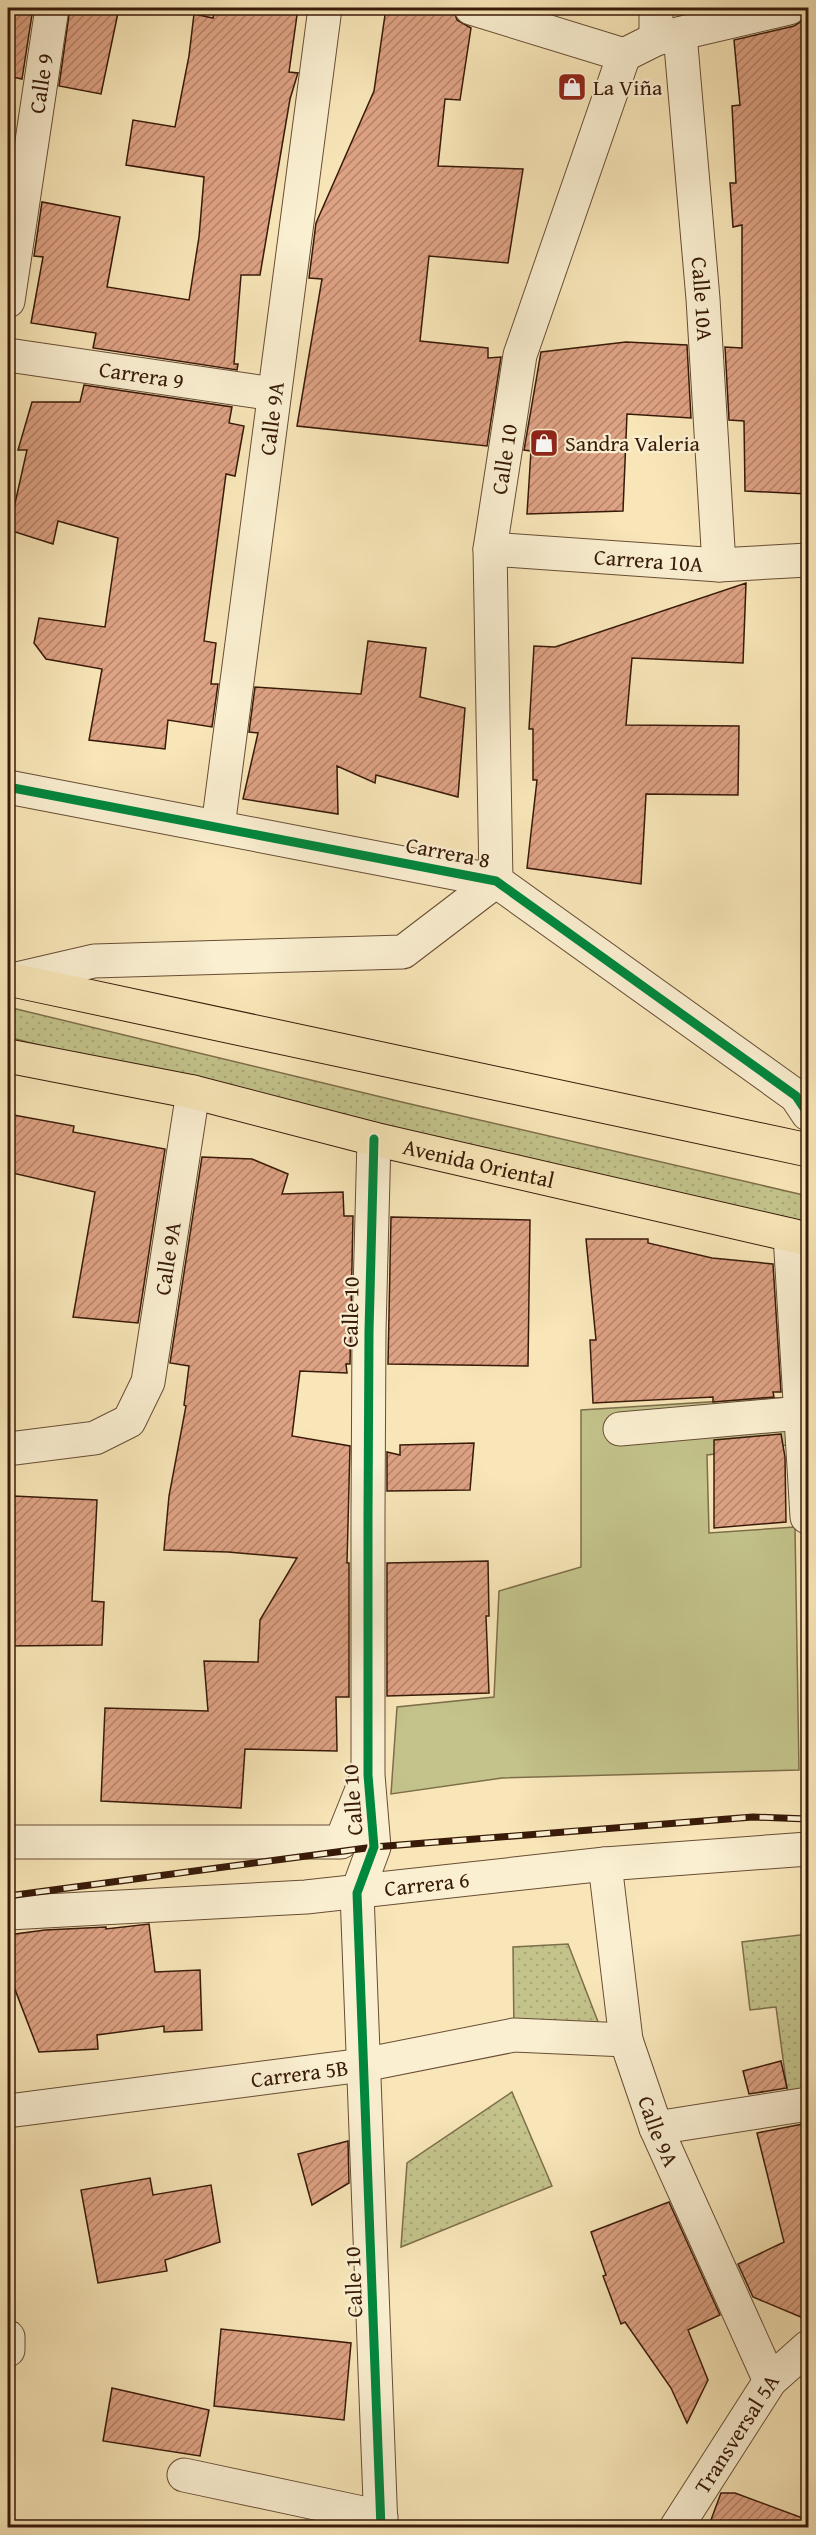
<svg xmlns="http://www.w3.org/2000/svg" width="816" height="2535" font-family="'Gentium Book Plus',serif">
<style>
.grass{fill:url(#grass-dots);stroke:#7e6e4a;stroke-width:1.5}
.park{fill:#c3c38b;stroke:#7e6e4a;stroke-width:1.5}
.building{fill:url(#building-hatch);stroke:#381a09;stroke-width:1.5}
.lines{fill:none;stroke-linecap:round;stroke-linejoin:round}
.minor-casing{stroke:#684d35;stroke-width:35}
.major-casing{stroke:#381a09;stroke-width:35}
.minor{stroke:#faefd1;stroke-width:33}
.major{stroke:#f8e6b8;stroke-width:33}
.rail-casing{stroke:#381a09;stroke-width:7}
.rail{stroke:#faefd1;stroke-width:4.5;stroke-dasharray:14;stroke-linecap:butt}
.cycleway-casing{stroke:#faefd1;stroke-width:13}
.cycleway{stroke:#00873e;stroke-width:9}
.labels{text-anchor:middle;stroke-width:4.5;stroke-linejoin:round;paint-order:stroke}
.street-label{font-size:22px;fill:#381a09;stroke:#faefd1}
.poi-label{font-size:22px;fill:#381a09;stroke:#faefd1;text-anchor:start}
</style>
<defs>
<pattern id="grass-dots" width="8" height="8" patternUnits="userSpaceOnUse" patternTransform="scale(1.5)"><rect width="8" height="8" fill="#c3c38b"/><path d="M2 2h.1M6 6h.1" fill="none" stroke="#a8a777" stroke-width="1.8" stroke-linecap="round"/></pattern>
<pattern id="building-hatch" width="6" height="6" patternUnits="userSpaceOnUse" patternTransform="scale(1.5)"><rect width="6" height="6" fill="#dea284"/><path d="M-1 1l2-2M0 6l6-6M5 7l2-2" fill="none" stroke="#b5836a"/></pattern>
</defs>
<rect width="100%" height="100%" fill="#f8e6b8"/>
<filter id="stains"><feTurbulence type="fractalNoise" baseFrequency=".00333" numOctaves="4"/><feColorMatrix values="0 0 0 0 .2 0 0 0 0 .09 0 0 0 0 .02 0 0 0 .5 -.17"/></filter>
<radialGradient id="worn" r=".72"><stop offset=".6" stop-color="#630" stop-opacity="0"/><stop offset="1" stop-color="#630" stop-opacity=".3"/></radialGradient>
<path class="grass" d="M 8,1007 L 406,1103 L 808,1196 L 808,1235 L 404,1140 L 8,1037 Z
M 808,1934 L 808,2100 L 789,2103 L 776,2007 L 750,2010 L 742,1942 Z
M 568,1944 L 602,2032 L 514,2035 L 513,1947 Z
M 512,2092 L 552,2186 L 401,2247 L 407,2163 Z"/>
<path class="park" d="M 790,1397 L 788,1445 L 707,1455 L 709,1533 L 795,1527 L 799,1770 L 502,1778 L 391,1794 L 397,1707 L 494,1697 L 499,1591 L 581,1567 L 581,1410 Z"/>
<path class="building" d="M 8,8 L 33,8 L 22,79 L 8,76 Z
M 70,8 L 119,8 L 101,94 L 59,86 Z
M 215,8 L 298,8 L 289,72 L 298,73 L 297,76 L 290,99 L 260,275 L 241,275 L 234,364 L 238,364 L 237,370 L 93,348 L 96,333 L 31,323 L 43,257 L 34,256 L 42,202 L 120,217 L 107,287 L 189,300 L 199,237 L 204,177 L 126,165 L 133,120 L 175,127 L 189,56 L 194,14 L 213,18 Z
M 386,8 L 453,8 L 457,20 L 471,28 L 460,100 L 445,99 L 438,166 L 523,169 L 508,263 L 429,256 L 420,341 L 488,348 L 488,358 L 501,357 L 487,446 L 297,426 L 322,279 L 309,278 L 316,223 L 374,91 Z
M 807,8 L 808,379 L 803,428 L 808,427 L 808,494 L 745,491 L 744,421 L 729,420 L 725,347 L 742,348 L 742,225 L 733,227 L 730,183 L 736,183 L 732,106 L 740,105 L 734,40 L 794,26 L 802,21 Z
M 626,342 L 687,345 L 691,418 L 627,414 L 623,511 L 527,514 L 531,451 L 524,450 L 541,352 Z
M 84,385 L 232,407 L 229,423 L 244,426 L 235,476 L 226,474 L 204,641 L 216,643 L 211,684 L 218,684 L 212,727 L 168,720 L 165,749 L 89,740 L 102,669 L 46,659 L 34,643 L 39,618 L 105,627 L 118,538 L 58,521 L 53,544 L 9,530 L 27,450 L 18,450 L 32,402 L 80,402 Z
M 746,583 L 743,663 L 632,658 L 626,725 L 739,726 L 738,795 L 646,794 L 641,884 L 527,868 L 537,780 L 533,780 L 533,729 L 529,729 L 534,646 L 555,647 Z
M 368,641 L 426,648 L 420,697 L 465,708 L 458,797 L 376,775 L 375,783 L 337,766 L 338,814 L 243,799 L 258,733 L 249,732 L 255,687 L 361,694 Z
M 8,1114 L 74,1126 L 73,1132 L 165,1149 L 138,1323 L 73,1317 L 95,1192 L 8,1172 Z
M 202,1157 L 252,1159 L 288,1174 L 282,1194 L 343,1192 L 344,1216 L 353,1216 L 350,1364 L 346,1364 L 347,1373 L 300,1371 L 292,1436 L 350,1446 L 347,1563 L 349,1563 L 349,1697 L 336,1697 L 337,1751 L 245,1749 L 241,1808 L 101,1801 L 105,1708 L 208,1711 L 204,1661 L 258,1662 L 260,1620 L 297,1558 L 228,1552 L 164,1550 L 169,1496 L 186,1406 L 184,1405 L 189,1366 L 170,1363 Z
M 391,1217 L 530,1220 L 528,1366 L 388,1364 Z
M 586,1239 L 648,1239 L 648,1243 L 712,1258 L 773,1264 L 781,1392 L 773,1392 L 774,1397 L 713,1402 L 713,1397 L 593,1403 L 590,1340 L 596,1340 Z
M 781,1434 L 785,1457 L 786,1522 L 714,1528 L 714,1440 Z
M 474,1443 L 470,1490 L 387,1491 L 387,1452 L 400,1455 L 400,1445 Z
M 13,1496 L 97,1500 L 92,1601 L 104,1602 L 102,1645 L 8,1646 L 8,1606 L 14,1607 Z
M 488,1561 L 489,1616 L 486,1616 L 489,1693 L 387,1696 L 387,1563 Z
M 149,1924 L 155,1972 L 200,1970 L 202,2030 L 164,2032 L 164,2026 L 97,2035 L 98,2049 L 39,2052 L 14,1987 L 8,1989 L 8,1935 L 45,1930 L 106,1927 L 106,1929 Z
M 781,2061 L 787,2088 L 749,2094 L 743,2071 Z
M 808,2123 L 808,2320 L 753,2297 L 738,2264 L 784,2242 L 757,2133 Z
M 348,2141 L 349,2183 L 312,2205 L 298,2154 Z
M 150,2178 L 153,2195 L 211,2185 L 220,2242 L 165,2260 L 167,2271 L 98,2283 L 81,2190 Z
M 669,2202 L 720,2315 L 688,2330 L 708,2380 L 687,2423 L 671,2388 L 625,2322 L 621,2324 L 603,2276 L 606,2275 L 591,2232 Z
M 221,2329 L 351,2343 L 344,2420 L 214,2406 Z
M 112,2388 L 209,2410 L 200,2456 L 103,2441 Z
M 721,2493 L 735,2493 L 808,2520 L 808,2528 L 708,2528 Z"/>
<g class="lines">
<g class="minor-casing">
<g id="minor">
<path d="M 471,8 L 624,55 L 656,39 L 789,8"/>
<path d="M 656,8 L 656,39"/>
<path id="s1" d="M 680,34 L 703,299 L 719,565"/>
<path id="s2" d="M 8,301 L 52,8"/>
<path id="s3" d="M 8,355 L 274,394"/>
<path id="s4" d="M 490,549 L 719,565 L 808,560"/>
<path d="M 8,787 L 496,881 L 796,1096 L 808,1114"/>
<path id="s5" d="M 218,827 L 325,8"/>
<path id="s6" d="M 496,881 L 490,549 L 520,355 L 624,55"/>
<path d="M 12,980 L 94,961 L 403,952 L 496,881"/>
<path d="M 374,1139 L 369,1331 L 368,1516 L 368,1775 L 374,1847 L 357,1893 L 381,2528"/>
<path d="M 790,1235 L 807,1517"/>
<path d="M 620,1429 L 801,1413"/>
<path id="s7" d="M 8,1449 L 95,1438 L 129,1421 L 148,1382 L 193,1092"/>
<path d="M 8,1842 L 341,1842 L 365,1782"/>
<path id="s8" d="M 605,1864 L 626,2040 L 656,2128 L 770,2381"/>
<path id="s9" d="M 8,1913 L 306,1897 L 605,1864 L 808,1849"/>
<path id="s10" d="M 8,2111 L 363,2065 L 514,2035 L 626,2040"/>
<path d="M 656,2128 L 808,2104"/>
<path d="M 8,2337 L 8,2350"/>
<path d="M 184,2475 L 381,2517"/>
<path id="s11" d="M 676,2528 L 770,2381 L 808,2347"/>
</g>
</g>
<g class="major-casing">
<g id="major">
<path d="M 8,979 L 808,1150"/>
<path id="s12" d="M 8,1056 L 193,1092 L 374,1139 L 808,1239"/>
</g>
</g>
<use href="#minor" class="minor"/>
<use href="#major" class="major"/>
<g class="rail-casing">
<path id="rail" d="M 8,1896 L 374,1847 L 753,1817 L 808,1819"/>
</g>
<use href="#rail" class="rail"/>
<g class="cycleway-casing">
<path id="cycleway" d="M 8,787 L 496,881 L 796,1096 L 808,1114
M 374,1139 L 369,1331 L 368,1516 L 368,1775 L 374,1847 L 357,1893 L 381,2528"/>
</g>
<use href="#cycleway" class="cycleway"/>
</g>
<defs>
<g id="shop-square" transform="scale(1.5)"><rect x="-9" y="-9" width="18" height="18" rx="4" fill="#8f2418" stroke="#faefd1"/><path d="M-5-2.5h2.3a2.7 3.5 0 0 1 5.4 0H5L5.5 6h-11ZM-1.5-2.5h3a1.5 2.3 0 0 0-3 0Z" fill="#fff"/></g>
</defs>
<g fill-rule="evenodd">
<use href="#shop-square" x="572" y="87"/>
<use href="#shop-square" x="544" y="443"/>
</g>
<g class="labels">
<g class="street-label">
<text dy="8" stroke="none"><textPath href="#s2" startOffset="220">Calle 9</textPath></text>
<text dy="8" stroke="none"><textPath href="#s1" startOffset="266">Calle 10A</textPath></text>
<text dy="8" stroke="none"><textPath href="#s3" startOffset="135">Carrera 9</textPath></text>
<text dy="8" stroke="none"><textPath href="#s5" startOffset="412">Calle 9A</textPath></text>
<text dy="8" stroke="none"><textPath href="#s6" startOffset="423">Calle 10</textPath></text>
<text dy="8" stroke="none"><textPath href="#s4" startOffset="159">Carrera 10A</textPath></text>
<text transform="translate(448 852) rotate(11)" y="8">Carrera 8</text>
<text dy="8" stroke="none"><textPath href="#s12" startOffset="483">Avenida Oriental</textPath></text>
<text dy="8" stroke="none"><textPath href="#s7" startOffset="294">Calle 9A</textPath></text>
<text transform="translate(350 1312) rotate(-89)" y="8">Calle 10</text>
<text transform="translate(352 1800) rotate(-94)" y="8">Calle 10</text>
<text dy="8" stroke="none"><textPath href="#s9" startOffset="420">Carrera 6</textPath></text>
<text dy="8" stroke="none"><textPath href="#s10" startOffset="294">Carrera 5B</textPath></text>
<text dy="8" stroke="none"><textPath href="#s8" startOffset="274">Calle 9A</textPath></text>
<text transform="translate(353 2282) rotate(-92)" y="8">Calle 10</text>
<text dy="8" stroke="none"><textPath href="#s11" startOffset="112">Transversal 5A</textPath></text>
</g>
<g class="poi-label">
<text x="593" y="95">La Viña</text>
<text x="565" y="451">Sandra Valeria</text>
</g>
</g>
<rect width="816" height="2535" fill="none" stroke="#f8e6b8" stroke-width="30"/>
<rect x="9" y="9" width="798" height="2517" fill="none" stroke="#381a09" stroke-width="3"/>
<rect x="15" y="15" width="786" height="2505" fill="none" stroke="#381a09" stroke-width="1.5"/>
<rect width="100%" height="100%" filter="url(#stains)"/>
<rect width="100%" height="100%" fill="url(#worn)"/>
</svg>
